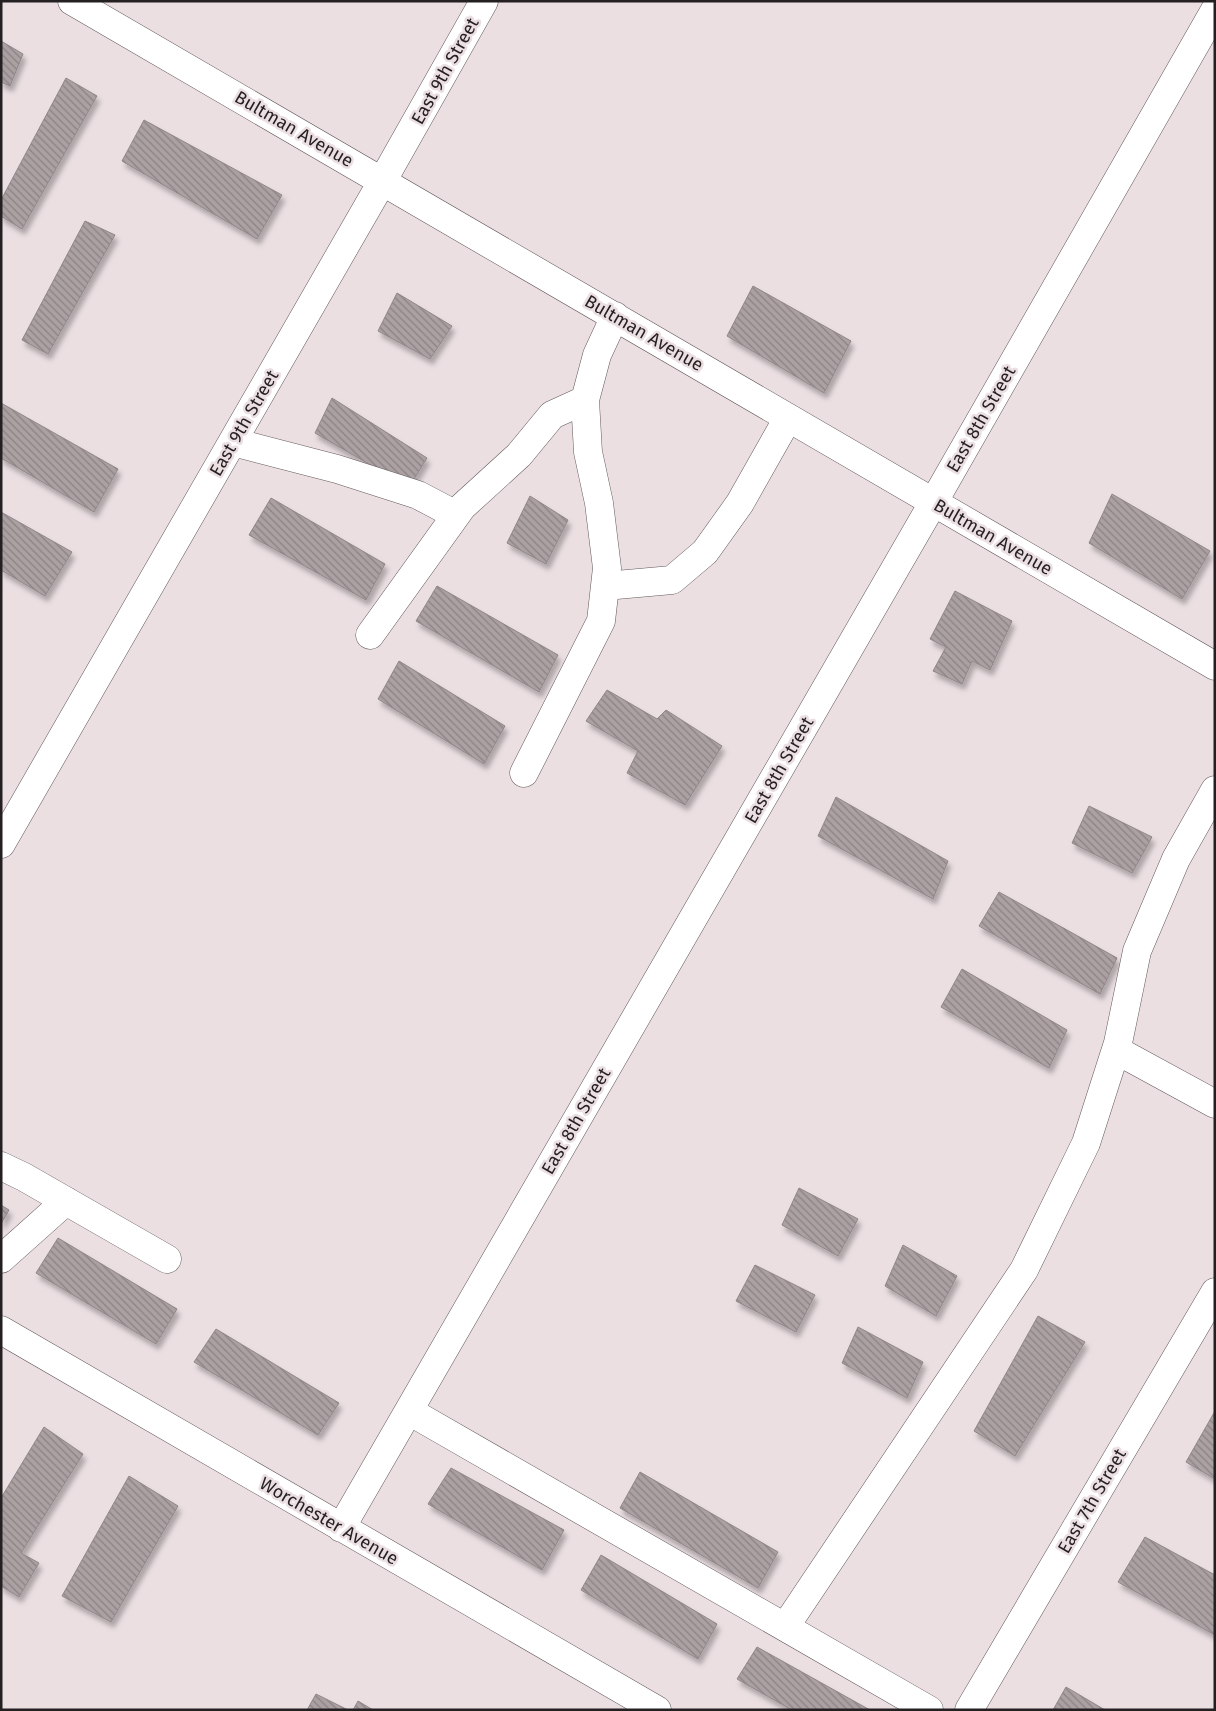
<svg xmlns="http://www.w3.org/2000/svg" width="1216" height="1711" font-family="'Fira Sans',sans-serif">
<style>
.building{fill:url(#building-back-hatch);stroke:#908688;filter:url(#shadow)}
.lines{fill:none;stroke-linecap:round;stroke-linejoin:round}
.minor-casing{stroke:#63595b;stroke-width:29}
.minor{stroke:#fff;stroke-width:28}
.labels{text-anchor:middle;stroke-width:5;stroke-linejoin:round;paint-order:stroke}
.street-label{font-size:18px;fill:#241f20;stroke:#ebdfe2}
</style>
<defs>
<pattern id="building-back-hatch" width="6" height="6" patternUnits="userSpaceOnUse" patternTransform="scale(1.25)"><rect width="6" height="6" fill="#aba0a2"/><path d="M-1 5l2 2M0 0l6 6M5-1l2 2" fill="none" stroke="#8b8284"/></pattern>
<filter id="shadow"><feDropShadow dx="3" dy="5.5" stdDeviation="2.5" flood-color="#0004"/></filter>
</defs>
<rect width="100%" height="100%" fill="#ebdfe2"/>
<path class="building" d="M 1,41 L 23,54 L 10,86 L 1,82 Z
M 66,78 L 97,96 L 22,229 L 1,216 L 1,200 Z
M 144,120 L 282,195 L 257,239 L 122,161 Z
M 85,221 L 115,235 L 48,354 L 22,340 Z
M 753,286 L 851,341 L 824,393 L 727,336 Z
M 397,293 L 452,326 L 430,359 L 378,331 Z
M 332,398 L 427,458 L 409,487 L 315,433 Z
M 1,403 L 118,469 L 94,512 L 1,458 Z
M 1112,494 L 1210,551 L 1182,599 L 1089,543 Z
M 530,496 L 568,520 L 546,564 L 507,543 Z
M 271,498 L 385,564 L 366,600 L 249,535 Z
M 1,512 L 72,552 L 45,596 L 1,570 Z
M 437,586 L 558,655 L 539,692 L 416,621 Z
M 955,591 L 1012,621 L 990,670 L 972,661 L 962,684 L 933,671 L 946,647 L 930,639 Z
M 399,661 L 505,726 L 484,764 L 378,699 Z
M 607,690 L 657,719 L 666,710 L 722,746 L 685,805 L 627,773 L 638,751 L 586,721 Z
M 836,797 L 948,861 L 933,899 L 818,836 Z
M 1089,806 L 1152,837 L 1132,873 L 1072,843 Z
M 999,892 L 1117,958 L 1100,994 L 979,926 Z
M 962,969 L 1067,1030 L 1049,1068 L 941,1007 Z
M 799,1188 L 858,1219 L 838,1256 L 782,1225 Z
M 1,1205 L 9,1210 L 1,1224 Z
M 58,1238 L 177,1309 L 156,1344 L 36,1273 Z
M 903,1245 L 957,1276 L 936,1316 L 885,1286 Z
M 755,1265 L 815,1295 L 796,1332 L 736,1301 Z
M 1038,1316 L 1085,1342 L 1015,1456 L 974,1431 Z
M 858,1327 L 923,1362 L 907,1398 L 842,1363 Z
M 216,1329 L 339,1403 L 318,1435 L 194,1362 Z
M 1215,1411 L 1215,1479 L 1186,1462 Z
M 44,1427 L 83,1454 L 21,1553 L 39,1563 L 19,1597 L 1,1586 L 1,1498 Z
M 451,1468 L 564,1530 L 542,1570 L 428,1504 Z
M 640,1472 L 778,1552 L 758,1588 L 620,1508 Z
M 129,1476 L 178,1506 L 111,1622 L 62,1596 Z
M 1145,1537 L 1215,1575 L 1215,1635 L 1118,1582 Z
M 601,1555 L 717,1624 L 698,1659 L 581,1590 Z
M 757,1647 L 870,1710 L 792,1710 L 737,1679 Z
M 1066,1687 L 1105,1710 L 1053,1710 Z
M 316,1694 L 348,1710 L 307,1710 Z
M 358,1701 L 373,1710 L 353,1710 Z"/>
<g class="lines">
<g class="minor-casing">
<path id="minor" d="M 72,1 C 454,220 833,445 1215,666
M 233,442 L 337,469 L 418,495 L 456,515
M 605,586 L 672,580 L 705,552 L 740,503 L 788,418
M 370,635 L 462,507 L 519,455 L 552,415 L 585,400
M 524,773 L 601,621 L 607,568 L 599,503 L 588,452 L 585,400 L 597,355 L 615,316
M 1,844 L 383,180 L 484,1
M 1116,1050 L 1215,1104
M 1,1166 L 24,1177 L 167,1259
M 1,1259 L 66,1201
M 1,1330 L 657,1710
M 409,1411 L 929,1710
M 341,1528 L 933,503 L 1215,10
M 785,1627 L 1024,1270 L 1086,1143 L 1118,1043 L 1137,951 L 1176,859 L 1215,790
M 969,1710 L 1215,1292"/>
</g>
<use href="#minor" class="minor"/>
</g>
<g class="labels">
<g class="street-label">
<text transform="translate(445 71) rotate(-61)" y="6">East 9th Street</text>
<text transform="translate(294 129) rotate(30)" y="6">Bultman Avenue</text>
<text transform="translate(644 333) rotate(30)" y="6">Bultman Avenue</text>
<text transform="translate(981 419) rotate(-60)" y="6">East 8th Street</text>
<text transform="translate(244 423) rotate(-60)" y="6">East 9th Street</text>
<text transform="translate(993 537) rotate(30)" y="6">Bultman Avenue</text>
<text transform="translate(779 770) rotate(-60)" y="6">East 8th Street</text>
<text transform="translate(576 1121) rotate(-60)" y="6">East 8th Street</text>
<text transform="translate(1092 1501) rotate(-60)" y="6">East 7th Street</text>
<text transform="translate(329 1521) rotate(30)" y="6">Worchester Avenue</text>
</g>
</g>
<rect width="1216" height="1711" fill="none" stroke="#241f20" stroke-width="5"/>
</svg>
